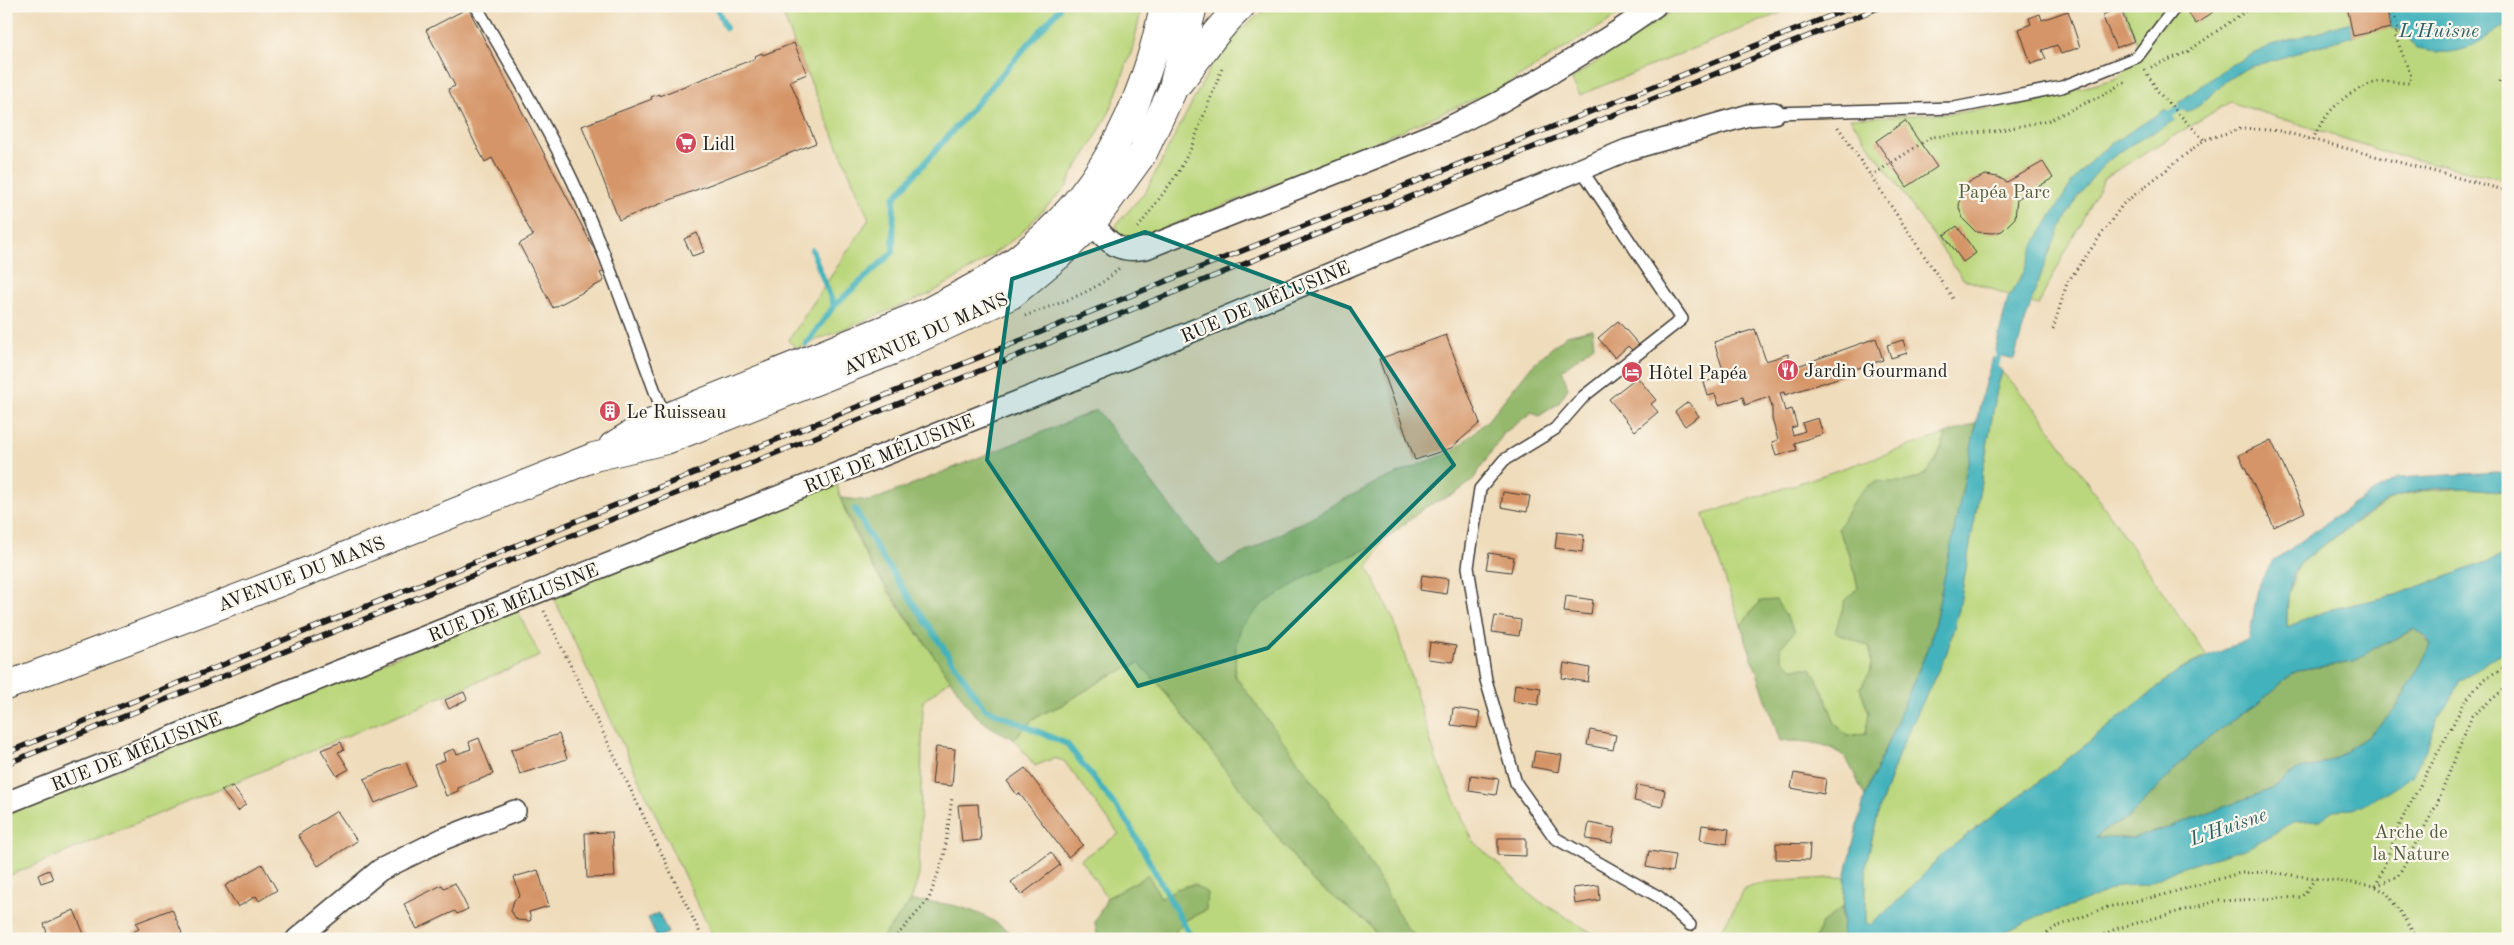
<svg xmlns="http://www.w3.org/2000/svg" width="2514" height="945" font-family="'Old Standard TT',serif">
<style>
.green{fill:#bbd77d;stroke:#6c7a4c}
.forest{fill:#94b86c;stroke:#586a44}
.water{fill:#42b2bc;stroke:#2f676c;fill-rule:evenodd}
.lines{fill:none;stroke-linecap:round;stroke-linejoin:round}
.stream{stroke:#42b2bc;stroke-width:6}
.building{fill:#d59568}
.lane-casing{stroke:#3c3934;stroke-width:14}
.street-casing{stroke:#3c3934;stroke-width:24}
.primary-casing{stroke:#3c3934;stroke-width:30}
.path{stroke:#3c3934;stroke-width:3;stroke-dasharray:1 4;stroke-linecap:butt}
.lane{stroke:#fff;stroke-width:11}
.street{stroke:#fff;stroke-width:21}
.primary{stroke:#fff;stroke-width:28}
.rail-casing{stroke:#1c1c1c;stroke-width:5.5}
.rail{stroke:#fbf7ec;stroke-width:4;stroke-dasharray:11;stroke-linecap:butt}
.marked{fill:#0f766e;fill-opacity:0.2;stroke:#0f766e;stroke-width:4;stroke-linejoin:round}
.labels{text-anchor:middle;stroke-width:4.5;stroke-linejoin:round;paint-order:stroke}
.poi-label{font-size:19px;fill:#1c1c1c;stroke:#fbf7ec;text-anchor:start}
.park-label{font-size:19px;fill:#545d3e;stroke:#fbf7ec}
.street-label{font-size:19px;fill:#1c1c1c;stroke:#fbf7ec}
.water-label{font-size:20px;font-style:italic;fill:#2d6064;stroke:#fbf7ec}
</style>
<rect width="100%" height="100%" fill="#fbf7ec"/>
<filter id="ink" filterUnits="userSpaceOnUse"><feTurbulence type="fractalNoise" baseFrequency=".02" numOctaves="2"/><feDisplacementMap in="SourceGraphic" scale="10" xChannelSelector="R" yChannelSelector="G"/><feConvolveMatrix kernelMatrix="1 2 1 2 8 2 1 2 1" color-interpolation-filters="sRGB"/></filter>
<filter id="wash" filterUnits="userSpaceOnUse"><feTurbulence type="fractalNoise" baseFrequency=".0096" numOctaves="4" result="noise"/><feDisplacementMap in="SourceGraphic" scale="20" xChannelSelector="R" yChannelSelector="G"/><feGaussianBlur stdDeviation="1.12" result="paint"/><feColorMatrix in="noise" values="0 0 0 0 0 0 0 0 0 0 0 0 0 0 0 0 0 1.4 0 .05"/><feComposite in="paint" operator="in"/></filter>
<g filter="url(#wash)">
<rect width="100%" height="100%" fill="#efdcbb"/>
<path class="green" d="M 780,6 L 1142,6 L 1133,47 L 1110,111 L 1091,145 L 1072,174 L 1067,186 L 1019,235 L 981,263 L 930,294 L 797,348 L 788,341 L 869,219 L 794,43 Z
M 1277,6 L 1633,6 L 1501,88 L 1245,197 L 1142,237 L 1121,239 L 1116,225 L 1146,191 L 1222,45 L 1262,12 Z
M 1679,6 L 1797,6 L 1580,95 L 1571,79 Z
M 2122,6 L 2508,6 L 2508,180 L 2395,155 L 2230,102 L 2104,178 L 2038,305 L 1963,279 L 1850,118 L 1954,113 L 2026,104 L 2117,78 L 2143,52 L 2136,41 Z
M 2002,372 L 2040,414 L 2207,656 L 2180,669 L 2054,770 L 1946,851 L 1903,896 L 1871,925 L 1866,922 L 1866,864 L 1879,810 L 1902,745 L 1947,652 L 1959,609 L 1997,389 Z
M 1946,434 C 1940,453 1934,472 1914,481 C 1904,486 1885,482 1874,482 L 1838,529 L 1852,561 L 1858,588 L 1845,601 L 1870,647 L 1871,671 L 1860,688 L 1869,713 L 1866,733 L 1848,736 L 1835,724 L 1823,691 L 1792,668 L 1782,658 L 1760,601 L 1741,625 L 1703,515 Z
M 836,480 C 852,554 908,618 951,679 L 923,701 L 919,875 L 911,901 L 881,939 L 714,939 L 551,592 Z
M 2471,488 L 2508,492 L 2508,554 L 2396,595 L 2332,609 L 2287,627 L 2288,594 L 2299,565 L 2327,543 L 2396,496 L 2422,491 Z
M 1382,542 L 1368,568 L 1394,621 L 1436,759 L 1473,841 L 1534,898 L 1602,939 L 1419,939 L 1407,928 L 1235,676 C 1236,661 1233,640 1241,627 C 1266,588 1342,560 1382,542 Z
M 2508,593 L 2508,939 L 1943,939 L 2256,819 Z
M 516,608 L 540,656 L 6,877 L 6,815 Z
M 1139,663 L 1161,687 L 1312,881 L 1369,924 L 1379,939 L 1177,939 L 1176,930 L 1188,919 L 1206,910 L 1176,889 L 1161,898 L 1148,875 L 1107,898 L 1081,859 L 1119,834 L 1064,761 L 1054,758 L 1035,766 L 1014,739 L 1035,717 L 1062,705 L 1107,677 Z
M 1845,877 L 1843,907 L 1823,922 L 1814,939 L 1711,939 L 1722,930 L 1745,888 L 1767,882 Z"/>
<path class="forest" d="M 1592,329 L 1594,345 L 1562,370 L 1568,388 L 1558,404 L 1539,416 L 1532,412 L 1504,433 L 1472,481 L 1456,493 L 1427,506 L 1382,542 L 1309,575 L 1263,604 L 1241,627 L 1236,647 L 1235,676 L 1356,839 L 1407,928 L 1419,939 L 1379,939 L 1369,924 L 1312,881 L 1161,687 L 1139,663 L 1107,677 L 1062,705 L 1035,717 L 1014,739 L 989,726 L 973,713 L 869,561 L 840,498 L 871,501 L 1097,410 L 1185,526 L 1219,566 L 1377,482 L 1453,451 L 1488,420 L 1533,364 L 1567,335 Z
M 1977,423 L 1931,641 L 1865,796 C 1858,784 1853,767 1844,757 C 1830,741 1799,741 1780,741 L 1741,625 L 1760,601 L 1776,600 L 1795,631 L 1780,648 L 1782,658 L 1792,668 L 1811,668 L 1823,691 L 1835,723 L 1848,736 L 1866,733 L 1869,712 L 1860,688 L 1871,671 L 1870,647 L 1835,632 L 1845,601 L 1858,588 L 1852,561 L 1838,529 C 1848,512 1854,494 1873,483 C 1878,480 1889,482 1895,482 C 1929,482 1937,463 1946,434 Z
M 2416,629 L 2431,645 L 2395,710 L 2368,736 L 2335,758 L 2313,767 L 2299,769 L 2272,789 L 2161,830 L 2132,838 L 2096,839 L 2101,832 L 2128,818 L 2193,751 L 2241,714 L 2255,706 L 2293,673 L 2303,669 L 2354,662 L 2373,649 Z
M 1148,875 L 1161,898 L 1176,889 L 1194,884 L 1207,893 L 1206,910 L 1188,919 L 1176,930 L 1177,939 L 1098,939 L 1095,922 L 1107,898 Z
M 911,901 C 952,902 986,910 1017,939 L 881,939 Z
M 1843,907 L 1842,939 L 1814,939 L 1823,922 Z"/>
<path class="water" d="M 2402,6 L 2508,6 L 2508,23 C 2471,48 2461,58 2416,49 L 2404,31 L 2391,28 L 2388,13 Z
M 2351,22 L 2353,36 L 2247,68 L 2227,80 L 2200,105 L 2187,113 L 2178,103 L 2227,67 L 2271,45 Z
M 2166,109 L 2175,120 C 2156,131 2136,141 2118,153 C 2061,195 2033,294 2014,359 L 1999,355 L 1995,352 L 2008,298 L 2024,272 L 2035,243 L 2072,182 L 2095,156 L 2111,144 Z
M 1993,357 L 2002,372 L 1997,389 L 1959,609 L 1947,652 L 1902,745 L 1879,810 L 1866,864 L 1866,922 L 1871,925 L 1903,896 L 1946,851 L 2054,770 L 2180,669 L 2249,639 L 2259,583 L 2273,561 L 2352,505 L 2398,478 L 2497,472 L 2508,475 L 2508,492 C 2472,488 2432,484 2397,496 C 2385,500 2310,554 2300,564 C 2287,580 2287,608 2287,627 L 2332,609 L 2396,595 L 2508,554 L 2508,649 L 2487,661 L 2459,683 L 2452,698 L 2438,717 L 2428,745 L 2412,776 L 2389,791 L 2353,809 L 2333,810 L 2319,820 L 2294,822 L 2248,848 L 2180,868 L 2145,885 L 2119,886 L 2073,906 L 2041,915 L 2005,932 L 1997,939 L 1842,939 L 1845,877 L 1865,796 L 1931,641 L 1983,390 ZM 2415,629 L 2427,638 L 2431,645 L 2395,710 L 2368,736 L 2335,758 L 2313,767 L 2299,769 L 2272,789 L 2161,830 L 2132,838 L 2096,838 L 2101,832 L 2128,818 L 2193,751 L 2241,714 L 2255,706 L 2293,673 L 2303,669 L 2354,662 L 2373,649 Z
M 659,913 L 668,933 L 657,938 L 648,918 Z"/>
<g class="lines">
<path class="stream" d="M 716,6 L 726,28
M 2163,119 L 2189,103
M 834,306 L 893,252 L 894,198 L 1059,9
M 806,344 L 834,306 L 812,250
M 1995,369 L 2001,347
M 855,509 L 878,551 L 984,708 L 1067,744 L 1127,821 L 1192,939"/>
</g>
<g id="blocks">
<path class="building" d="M 2190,6 L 2208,6 L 2213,12 L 2196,24 L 2185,9 Z
M 2347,6 L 2386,6 L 2391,28 L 2353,36 Z
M 468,8 L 605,270 L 600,273 L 604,281 L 553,308 L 519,244 L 533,236 L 492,158 L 485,162 L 476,145 L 448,89 L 455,86 L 426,30 Z
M 2120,8 L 2134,41 L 2116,48 L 2102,15 Z
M 2068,11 L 2080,47 L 2061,54 L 2057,45 L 2042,50 L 2046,59 L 2031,64 L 2019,29 L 2031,24 L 2029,18 L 2040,14 L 2042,20 Z
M 794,43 L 807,74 L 790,81 L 816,143 L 619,220 L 582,126 L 652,99 L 651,97 L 659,94 L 659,96 L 756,58 L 755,56 L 762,53 L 763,55 Z
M 1905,121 L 1937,167 L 1907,187 L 1876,141 Z
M 2043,162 L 2053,178 L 2017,199 L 2015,218 L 2002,231 L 1994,233 L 1976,232 L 1963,219 L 1959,208 L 1960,197 L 1969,182 L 1986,175 L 1998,177 L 2007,182 Z
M 1957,226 L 1976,253 L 1963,262 L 1944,235 Z
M 697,233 L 704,252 L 692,256 L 684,239 Z
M 1618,321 L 1640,346 L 1634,352 L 1628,346 L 1615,358 L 1598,338 Z
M 1755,329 L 1766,361 L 1788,354 L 1792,368 L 1876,338 L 1883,360 L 1846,372 L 1847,375 L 1785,395 L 1784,392 L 1780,393 L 1785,411 L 1792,409 L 1797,426 L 1791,428 L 1793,435 L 1805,431 L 1802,423 L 1818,418 L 1823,434 L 1794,443 L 1797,450 L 1776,456 L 1772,442 L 1778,440 L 1772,419 L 1772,407 L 1769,397 L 1745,405 L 1743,397 L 1719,405 L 1715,394 L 1708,396 L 1704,382 L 1725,376 L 1714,342 Z
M 1446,335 L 1480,423 L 1451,448 L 1415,460 L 1379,359 Z
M 1903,340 L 1907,353 L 1891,358 L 1887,345 Z
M 1637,377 L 1656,400 L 1651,404 L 1658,412 L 1635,431 L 1609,399 Z
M 1688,402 L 1699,416 L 1685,426 L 1675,412 Z
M 613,405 L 616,413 L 608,417 L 604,410 Z
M 2271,440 L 2305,512 L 2274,527 L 2239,455 Z
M 1503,492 L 1530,496 L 1527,512 L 1501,507 Z
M 1557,532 L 1584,535 L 1582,552 L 1555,548 Z
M 1489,553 L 1514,557 L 1511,572 L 1486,569 Z
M 1422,575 L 1448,579 L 1446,594 L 1420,590 Z
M 1566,596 L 1593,600 L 1591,615 L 1564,612 Z
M 1495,616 L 1521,620 L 1519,636 L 1492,632 Z
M 1430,642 L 1456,646 L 1453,662 L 1428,659 Z
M 1564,663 L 1590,668 L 1588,682 L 1562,678 Z
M 1515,684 L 1541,688 L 1538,705 L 1513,701 Z
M 464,692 L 467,699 L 449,709 L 445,700 Z
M 1453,708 L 1480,712 L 1477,728 L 1451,725 Z
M 1590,730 L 1616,735 L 1613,750 L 1587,745 Z
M 559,734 L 567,759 L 520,774 L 511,750 Z
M 479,738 L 493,774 L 458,788 L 458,791 L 446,796 L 434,764 L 445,760 L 443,753 L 454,749 L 457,754 L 471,749 L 469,742 Z
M 341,742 L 344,750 L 338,752 L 349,769 L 337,776 L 321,750 Z
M 936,747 L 955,749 L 952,786 L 932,784 Z
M 1535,751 L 1562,755 L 1559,772 L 1532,767 Z
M 406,762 L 415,786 L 375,803 L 364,779 Z
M 1025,768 L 1083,845 L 1068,857 L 1019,793 L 1017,795 L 1007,781 Z
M 1794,773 L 1826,779 L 1824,794 L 1791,788 Z
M 1471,775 L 1499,779 L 1496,795 L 1469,791 Z
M 1637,785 L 1665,790 L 1662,807 L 1634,801 Z
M 232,786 L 246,804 L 238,811 L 221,790 Z
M 978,804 L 981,840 L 962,842 L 958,805 Z
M 337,811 L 357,841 L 318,866 L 298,835 Z
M 1589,823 L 1615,828 L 1612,843 L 1586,839 Z
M 1702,825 L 1729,829 L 1727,844 L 1700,840 Z
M 612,832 L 615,877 L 587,878 L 585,833 Z
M 1498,838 L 1526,838 L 1526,856 L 1498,855 Z
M 1776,843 L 1810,844 L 1809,860 L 1776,859 Z
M 1649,851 L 1675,855 L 1672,872 L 1646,867 Z
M 1051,852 L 1060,865 L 1021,895 L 1011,882 Z
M 262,864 L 277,890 L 259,901 L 256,896 L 238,907 L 225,886 Z
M 49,870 L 53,879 L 41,883 L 38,875 Z
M 538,870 L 549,906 L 529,912 L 531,920 L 529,921 L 517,920 L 511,911 L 514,900 L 520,896 L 514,877 Z
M 455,883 L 468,909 L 457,914 L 455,911 L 417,929 L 404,904 L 442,885 L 444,888 Z
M 1599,885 L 1600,900 L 1575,904 L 1573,888 Z
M 172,909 L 182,933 L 167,939 L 135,939 L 133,932 L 139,929 L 136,923 Z
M 74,910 L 86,939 L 34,939 L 47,933 L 44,924 Z"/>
</g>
</g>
<g filter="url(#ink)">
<use href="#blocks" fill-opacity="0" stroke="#3c3934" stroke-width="1"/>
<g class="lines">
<g class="lane-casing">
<path id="lane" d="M 476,6 C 506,57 536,108 563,161 C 604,243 632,332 665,418
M 1774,113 L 1954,108 L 2062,87 L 2137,57 L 2176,6
M 1581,169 L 1682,319 L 1584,396 L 1555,429 L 1504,460 L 1480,489 L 1468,567 L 1486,680 L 1516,783 L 1555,838 L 1659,897 L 1690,925"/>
</g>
<g class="street-casing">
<path id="street" d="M 1092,223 C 1109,243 1118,254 1146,248 L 1444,130 L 1498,103 L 1546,76 L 1617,32 L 1655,6
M 6,803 L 1123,360 L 1627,150 L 1749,115 L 1774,113
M 297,939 L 380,870 L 443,839 L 515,811"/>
</g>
<g class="primary-casing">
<path id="primary" d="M 1179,82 C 1201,55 1215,30 1241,6
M 613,446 L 645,426 L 928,312 C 956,297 985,283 1010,265 C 1098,200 1143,111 1164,6
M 6,686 L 283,581 L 594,457 L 666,440 L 891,351 L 1011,295 L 1059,255 L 1092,223 L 1143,153 L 1172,91 L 1193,6"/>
</g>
<path class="path" d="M 2151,67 L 2187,52 L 2253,6
M 2145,70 L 2159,93 L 2204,140
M 2500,82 L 2508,69
M 1838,127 L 1954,300
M 2313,140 C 2323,113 2349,88 2378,82 C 2387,80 2400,83 2409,83 L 2411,76 L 2395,35 L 2398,30 L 2392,6
M 1871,176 L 1931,137 L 1997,131 L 2049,120 L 2101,96 L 2128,80
M 1138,228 L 1178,173 L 1191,148 L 1223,66
M 1025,316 C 1057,303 1095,294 1119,268
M 2053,329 L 2067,283 L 2123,204 L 2204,140 L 2243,128 L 2280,131 L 2508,191
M 544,611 L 703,939
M 2376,886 L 2402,819 L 2466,700 L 2484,679 L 2508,665
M 2376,887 L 2387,893 L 2418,939
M 894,939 L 929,899 L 944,856 L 952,798
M 2039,939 L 2056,927 L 2108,907 L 2163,895 L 2240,873 L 2268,872 L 2376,886 L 2398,876 L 2436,806 L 2472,716 L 2508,686
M 2095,939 L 2115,929 L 2217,901 L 2302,897 L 2315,879"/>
<use href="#lane" class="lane"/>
<use href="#street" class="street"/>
<use href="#primary" class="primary"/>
<g class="rail-casing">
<path id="rail" d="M 6,753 L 1159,284 L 1855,6
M 6,764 L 1883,6"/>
</g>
<use href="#rail" class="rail"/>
</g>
</g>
<path class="marked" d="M 1145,232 L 1350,308 L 1454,465 L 1268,648 L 1138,686 L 987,460 L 1012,279 Z"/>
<defs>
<g id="supermarket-disc" transform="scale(1.125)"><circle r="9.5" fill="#d1495b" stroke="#fbf7ec"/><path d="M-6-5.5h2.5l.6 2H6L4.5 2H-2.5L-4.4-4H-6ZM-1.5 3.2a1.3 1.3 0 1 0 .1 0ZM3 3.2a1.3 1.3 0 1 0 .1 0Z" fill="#fff"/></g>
<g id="restaurant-disc" transform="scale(1.125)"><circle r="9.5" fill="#d1495b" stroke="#fbf7ec"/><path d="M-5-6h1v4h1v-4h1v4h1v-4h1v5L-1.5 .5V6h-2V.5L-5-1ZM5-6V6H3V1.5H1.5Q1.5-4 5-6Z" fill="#fff"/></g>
<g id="hotel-disc" transform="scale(1.125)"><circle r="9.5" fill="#d1495b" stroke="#fbf7ec"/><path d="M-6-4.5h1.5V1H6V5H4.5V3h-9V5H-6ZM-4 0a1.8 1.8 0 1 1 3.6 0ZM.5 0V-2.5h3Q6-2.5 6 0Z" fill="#fff"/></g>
<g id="building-disc" transform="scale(1.125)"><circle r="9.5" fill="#d1495b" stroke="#fbf7ec"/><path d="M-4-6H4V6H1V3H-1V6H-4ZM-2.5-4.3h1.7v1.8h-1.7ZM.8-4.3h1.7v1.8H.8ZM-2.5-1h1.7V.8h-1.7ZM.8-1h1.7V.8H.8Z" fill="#fff"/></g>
</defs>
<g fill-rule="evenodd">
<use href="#supermarket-disc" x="686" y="143"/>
<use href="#restaurant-disc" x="1788" y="370"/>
<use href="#hotel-disc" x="1632" y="372"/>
<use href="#building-disc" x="610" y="411"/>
</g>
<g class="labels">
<g class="poi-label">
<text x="702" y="150">Lidl</text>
<text x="1804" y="377">Jardin Gourmand</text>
<text x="1648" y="379">Hôtel Papéa</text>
<text x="626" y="418">Le Ruisseau</text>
</g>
<g class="park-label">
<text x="2004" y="198">Papéa Parc</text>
<text x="2411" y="838">Arche de<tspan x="2411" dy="22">la Nature</tspan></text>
</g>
<g class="street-label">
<text transform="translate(1265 301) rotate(-23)" y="7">RUE DE MÉLUSINE</text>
<text transform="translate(925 333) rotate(-24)" y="7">AVENUE DU MANS</text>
<text transform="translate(889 453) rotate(-22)" y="7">RUE DE MÉLUSINE</text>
<text transform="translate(301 573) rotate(-21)" y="7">AVENUE DU MANS</text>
<text transform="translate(513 602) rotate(-22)" y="7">RUE DE MÉLUSINE</text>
<text transform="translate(136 751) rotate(-22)" y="7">RUE DE MÉLUSINE</text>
</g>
<g class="water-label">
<text x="2439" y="37">L'Huisne</text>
<text transform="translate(2228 826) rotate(-19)" y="7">L'Huisne</text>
</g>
</g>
<rect width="2514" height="945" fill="none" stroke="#fbf7ec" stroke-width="25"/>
</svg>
